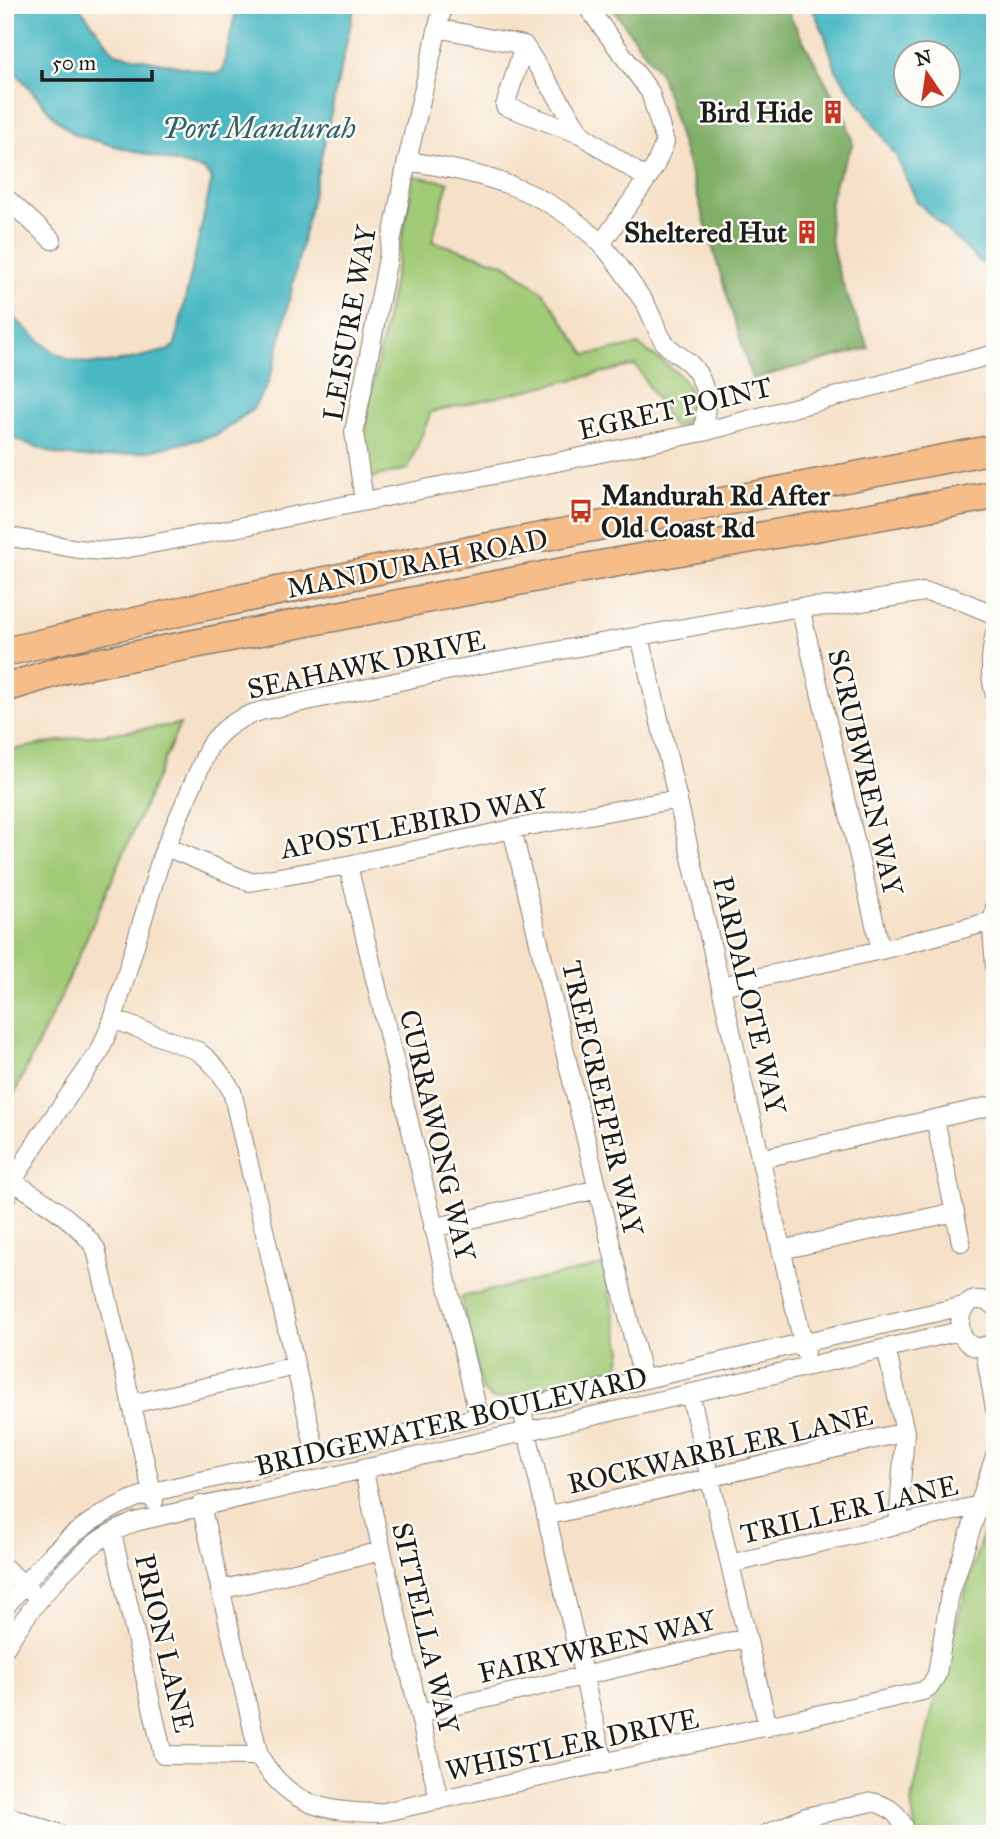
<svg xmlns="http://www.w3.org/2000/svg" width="1000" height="1839" font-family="'IM FELL Great Primer',serif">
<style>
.green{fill:#a1cb77;stroke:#5e744a;stroke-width:2}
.forest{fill:#80af68;stroke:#4e6642;stroke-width:2}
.water{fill:#4ab8c3;stroke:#336a70;stroke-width:2;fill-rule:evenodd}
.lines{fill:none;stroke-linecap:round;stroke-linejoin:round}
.minor-casing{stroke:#897e72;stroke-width:20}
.trunk-casing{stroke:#897e72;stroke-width:31}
.minor{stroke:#fff;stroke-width:18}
.trunk{stroke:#f7bd88;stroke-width:28}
.labels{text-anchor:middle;stroke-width:5;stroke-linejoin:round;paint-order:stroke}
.poi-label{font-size:28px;font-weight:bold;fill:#1c1c1c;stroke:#fdfcf7;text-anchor:end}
.street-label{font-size:28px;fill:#1c1c1c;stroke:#fdfcf7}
.water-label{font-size:30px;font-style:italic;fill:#316267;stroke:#fdfcf7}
</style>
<rect width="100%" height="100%" fill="#fdfcf7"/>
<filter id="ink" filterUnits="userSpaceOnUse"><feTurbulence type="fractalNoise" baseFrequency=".0143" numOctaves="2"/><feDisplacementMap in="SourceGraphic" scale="14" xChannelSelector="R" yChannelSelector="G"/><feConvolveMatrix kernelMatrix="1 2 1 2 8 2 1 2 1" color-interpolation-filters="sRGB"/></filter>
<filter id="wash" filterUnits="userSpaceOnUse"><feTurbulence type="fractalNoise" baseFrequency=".00686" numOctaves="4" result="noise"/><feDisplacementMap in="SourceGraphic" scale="28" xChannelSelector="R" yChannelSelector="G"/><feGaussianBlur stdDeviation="1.57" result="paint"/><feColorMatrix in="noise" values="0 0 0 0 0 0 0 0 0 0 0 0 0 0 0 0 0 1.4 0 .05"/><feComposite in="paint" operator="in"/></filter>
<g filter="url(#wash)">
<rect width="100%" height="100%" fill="#f6e1c8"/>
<path class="green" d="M 414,176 L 448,182 L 432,241 L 505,264 L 543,292 L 586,355 L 639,345 C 665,365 707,383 687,422 L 673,427 L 636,365 L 431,412 L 408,469 L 369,478 L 363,437 Z
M 180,724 L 63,992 L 5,1113 L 5,751 L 76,738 Z
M 603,1265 L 622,1351 L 619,1365 L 611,1374 L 500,1398 L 492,1399 L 482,1390 L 461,1297 Z
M 995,1492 L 995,1834 L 916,1834 L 911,1803 L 937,1690 Z"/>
<path class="forest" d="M 610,5 L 784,5 L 846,120 L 853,144 C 848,157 839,171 835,184 C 817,240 848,298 869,348 L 752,379 L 661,75 Z"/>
<path class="water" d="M 5,5 L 78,5 L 115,53 L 216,74 L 223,70 L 237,5 L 355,5 L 277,355 L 267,385 L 252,410 L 217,435 L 154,450 L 98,458 L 59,455 L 15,439 L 5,433 L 5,310 C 21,323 38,342 56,353 C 91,374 132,358 169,350 L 175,345 L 212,179 L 204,170 L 75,135 L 54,117 L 5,60 Z
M 811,5 L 995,5 L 995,263 L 981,263 L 917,202 L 896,156 L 836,70 L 824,33 ZM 906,52 L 948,52 L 948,94 L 906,94 Z"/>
</g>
<g filter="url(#ink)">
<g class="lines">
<g class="minor-casing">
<path id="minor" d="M 586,5 L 650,92 L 665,142 L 655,166 L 647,179
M 437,28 L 524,45 L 582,135 L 647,179 L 601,244
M 524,45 L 505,106 L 582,135
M 407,161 C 480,172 546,188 600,243 C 617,260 631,284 645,303 C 652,315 656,330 664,342 C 671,352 684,357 692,366 C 710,386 707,408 703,432
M 5,197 L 52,240
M 364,501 L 354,432 L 407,161 L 443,5
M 5,536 L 78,549 L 103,551 L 124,549 L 215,532 L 703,432 L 995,354
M 800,607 L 881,950
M 995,633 C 990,654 989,675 995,695
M 640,636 L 805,1352
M 512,829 L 643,1379
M 166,847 L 250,882 L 348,865 L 512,829 L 678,799
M 348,865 L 479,1417
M 995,907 L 992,930 L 995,966
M 721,986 L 881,950 L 993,921
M 113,1019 L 198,1051 C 213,1062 223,1075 232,1091 L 316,1454
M 935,1119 L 961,1242
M 760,1159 L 995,1105
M 13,1181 C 42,1201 76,1219 96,1249 L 154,1501
M 5,1200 L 13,1181 L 41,1135 L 100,1051 L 113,1019 L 162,855 L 209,747 C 222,728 239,717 261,711 L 451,670 L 800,607 L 836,606 L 924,592 L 952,597 L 995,615
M 433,1228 L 598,1189
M 781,1250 L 955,1212
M 995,1306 C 948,1276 949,1371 995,1341
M 984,1346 L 995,1409
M 886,1348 L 905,1432 L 898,1524
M 690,1393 L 768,1727
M 132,1404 L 295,1366
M 524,1419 L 604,1764
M 363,1468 L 439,1800
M 201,1505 L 259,1756 C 289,1806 324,1812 380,1813 L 923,1691 L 931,1685 L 937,1674 L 950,1594 L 995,1456
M 546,1516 L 905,1432
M 112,1533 L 163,1755 L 259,1756
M 730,1564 L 980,1505
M 5,1568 L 31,1591
M 220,1590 L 382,1551
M 5,1607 C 49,1554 85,1513 153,1492 L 968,1305
M 5,1648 C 28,1610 65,1565 101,1539 C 111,1532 124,1527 135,1522 L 960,1331
M 419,1714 L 746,1638
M 5,1815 L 61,1834
M 806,1817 L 812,1834
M 766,1834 L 806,1817 L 872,1802 C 891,1806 901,1816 907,1834"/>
</g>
<g class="trunk-casing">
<path id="trunk" d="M 5,652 L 196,608 L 474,550 L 995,449
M 5,688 L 66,669 L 584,568 L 995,495"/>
</g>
<use href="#minor" class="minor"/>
<use href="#trunk" class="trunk"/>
</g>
</g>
<defs>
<g id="building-bare" transform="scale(1.89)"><path d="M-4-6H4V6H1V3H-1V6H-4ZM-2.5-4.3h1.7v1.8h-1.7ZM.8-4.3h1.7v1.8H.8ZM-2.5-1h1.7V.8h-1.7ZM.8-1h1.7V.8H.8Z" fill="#c8321e" stroke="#fdfcf7" stroke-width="2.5" paint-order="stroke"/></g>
<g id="bus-bare" transform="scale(1.89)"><path d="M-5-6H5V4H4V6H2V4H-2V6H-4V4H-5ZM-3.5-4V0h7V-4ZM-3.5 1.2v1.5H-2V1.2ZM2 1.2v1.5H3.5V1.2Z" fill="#c8321e" stroke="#fdfcf7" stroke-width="2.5" paint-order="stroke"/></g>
</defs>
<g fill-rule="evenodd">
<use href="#building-bare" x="833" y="112"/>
<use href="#building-bare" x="807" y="232"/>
<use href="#bus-bare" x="581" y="511"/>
</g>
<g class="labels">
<g class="poi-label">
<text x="813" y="122">Bird Hide</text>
<text x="787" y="242">Sheltered Hut</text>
<text x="601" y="505" text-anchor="start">Mandurah Rd After<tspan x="601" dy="32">Old Coast Rd</tspan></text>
</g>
<g class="street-label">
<text transform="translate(349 323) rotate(-80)" y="10">LEISURE WAY</text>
<text transform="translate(675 408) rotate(-13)" y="10">EGRET POINT</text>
<text transform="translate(417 563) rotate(-11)" y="10">MANDURAH ROAD</text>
<text transform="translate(366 664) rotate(-12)" y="10">SEAHAWK DRIVE</text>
<text transform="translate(866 772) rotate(77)" y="10">SCRUBWREN WAY</text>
<text transform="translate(414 823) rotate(-11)" y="10">APOSTLEBIRD WAY</text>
<text transform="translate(750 995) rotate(77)" y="10">PARDALOTE WAY</text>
<text transform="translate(603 1098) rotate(77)" y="10">TREECREEPER WAY</text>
<text transform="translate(438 1135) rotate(77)" y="10">CURRAWONG WAY</text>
<text transform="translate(451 1421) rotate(-13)" y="10">BRIDGEWATER BOULEVARD</text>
<text transform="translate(720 1449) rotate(-13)" y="10">ROCKWARBLER LANE</text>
<text transform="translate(849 1509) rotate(-13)" y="10">TRILLER LANE</text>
<text transform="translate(426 1628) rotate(77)" y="10">SITTELLA WAY</text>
<text transform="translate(165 1643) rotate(77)" y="10">PRION LANE</text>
<text transform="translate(597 1646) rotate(-13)" y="10">FAIRYWREN WAY</text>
<text transform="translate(572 1744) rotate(-12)" y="10">WHISTLER DRIVE</text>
</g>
<g class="water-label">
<text x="259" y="138">Port Mandurah</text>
</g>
</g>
<rect width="1000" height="1839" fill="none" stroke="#fdfcf7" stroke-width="28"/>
<g transform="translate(927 74) rotate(347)"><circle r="33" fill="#fdfcf7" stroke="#a3a29f" stroke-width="2"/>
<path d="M0-5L12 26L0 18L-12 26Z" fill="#c8321e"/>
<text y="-10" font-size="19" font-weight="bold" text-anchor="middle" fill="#1c1c1c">N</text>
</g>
<path d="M42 70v10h110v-10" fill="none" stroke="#1c1c1c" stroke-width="3.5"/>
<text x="52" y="70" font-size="21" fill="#1c1c1c" stroke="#fdfcf7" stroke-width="5" paint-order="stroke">50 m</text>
</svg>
